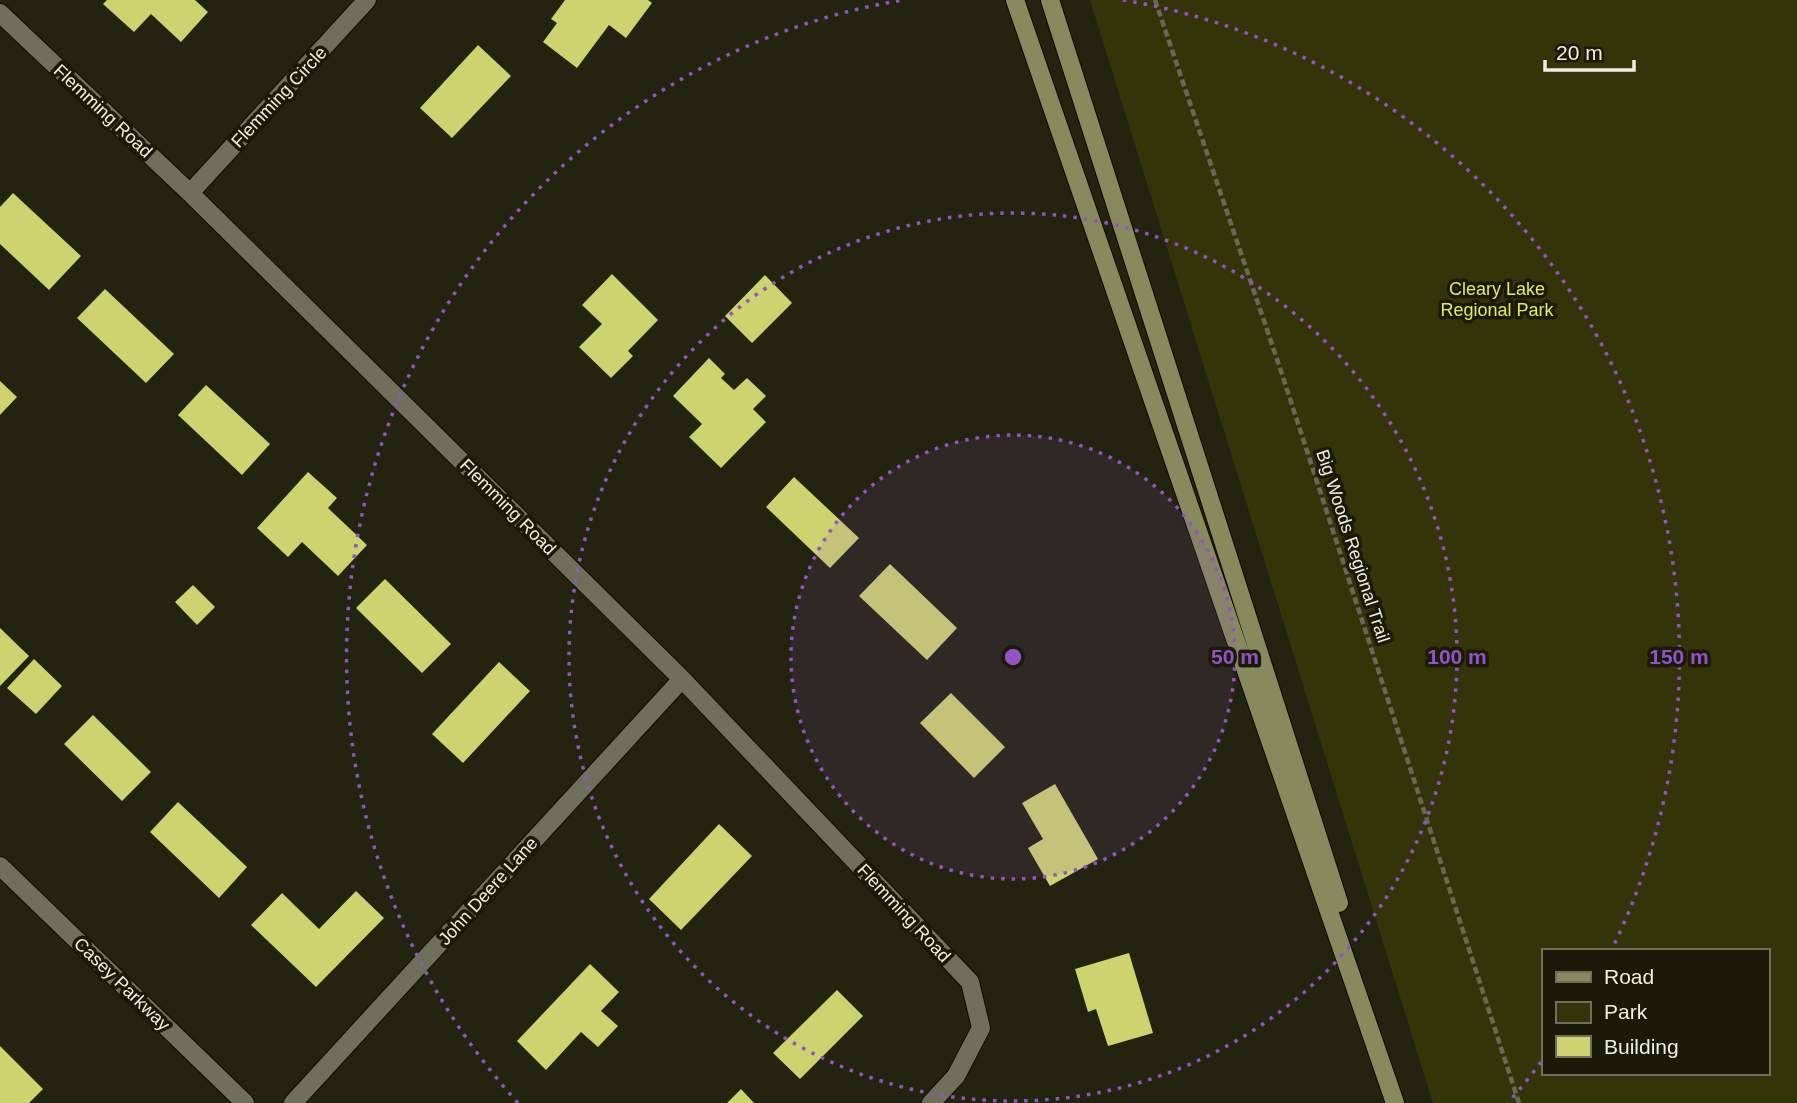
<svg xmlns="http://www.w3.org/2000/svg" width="1797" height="1103" font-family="Helvetica,sans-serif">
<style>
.green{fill:#333509;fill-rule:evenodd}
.building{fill:#ccd36f}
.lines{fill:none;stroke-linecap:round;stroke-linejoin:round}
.minor-casing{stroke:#0c0d00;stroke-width:20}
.secondary-casing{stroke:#0c0d00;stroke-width:20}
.path{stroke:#676857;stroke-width:4.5;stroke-dasharray:7 3.5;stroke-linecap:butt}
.minor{stroke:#6e705a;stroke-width:18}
.secondary{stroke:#868a5d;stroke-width:18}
.ring{fill:none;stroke:#9253c6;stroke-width:3.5;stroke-dasharray:3.5 7}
.labels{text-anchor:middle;stroke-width:7;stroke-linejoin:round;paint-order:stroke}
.street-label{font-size:18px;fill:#eeefe3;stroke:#191a07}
.park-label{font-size:18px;fill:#e2e965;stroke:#191a07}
.centre{fill:#9253c6;stroke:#191a07;stroke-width:3.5}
.ring-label{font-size:21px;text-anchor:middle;font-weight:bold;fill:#9253c6;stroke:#191a07;stroke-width:7;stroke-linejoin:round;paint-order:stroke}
</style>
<rect width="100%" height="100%" fill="#222410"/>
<path class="green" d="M 1090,0 L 1797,0 L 1797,1103 L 1433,1103 ZM 1543,951 L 1767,951 L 1767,1073 L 1543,1073 Z"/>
<path class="building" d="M 107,0 L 195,0 L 208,12 L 181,42 L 151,14 L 134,32 L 103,4 Z
M 565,0 L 648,0 L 652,3 L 626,38 L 609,25 L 577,68 L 543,42 L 557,23 L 551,19 Z
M 478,45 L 511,76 L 452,138 L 420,108 Z
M 13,193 L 81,256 L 49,290 L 0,244 L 0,207 Z
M 612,274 L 658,320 L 628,351 L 633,356 L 611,378 L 579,347 L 602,324 L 582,305 Z
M 765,275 L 792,303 L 752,343 L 725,316 Z
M 105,289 L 174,354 L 146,383 L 77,318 Z
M 709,358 L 725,374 L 721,378 L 734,390 L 747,378 L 766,396 L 753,409 L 766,422 L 721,468 L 689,437 L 702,424 L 673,396 Z
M 0,381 L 17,397 L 0,415 Z
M 206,385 L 270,444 L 242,475 L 178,415 Z
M 308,472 L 337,498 L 328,508 L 367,545 L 338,576 L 302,542 L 288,557 L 257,528 Z
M 794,477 L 859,538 L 830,568 L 766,507 Z
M 890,564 L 957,628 L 927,660 L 859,596 Z
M 385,579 L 451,644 L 422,673 L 356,608 Z
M 193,585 L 215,607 L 197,625 L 175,602 Z
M 0,628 L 29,656 L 0,686 Z
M 34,659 L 62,686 L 36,714 L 7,688 Z
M 499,662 L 530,691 L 463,763 L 432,734 Z
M 951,693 L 1005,747 L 974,778 L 920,723 Z
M 93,715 L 151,772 L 122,801 L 64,744 Z
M 1055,784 L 1098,859 L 1050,886 L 1028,848 L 1043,839 L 1022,803 Z
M 178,802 L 247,867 L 219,898 L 150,832 Z
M 719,824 L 752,856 L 681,930 L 649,899 Z
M 356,891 L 384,918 L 316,987 L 251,925 L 282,893 L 319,929 Z
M 1129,953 L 1153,1033 L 1108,1046 L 1096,1009 L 1088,1012 L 1075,969 Z
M 590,964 L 619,992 L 601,1011 L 618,1026 L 598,1047 L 581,1032 L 546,1070 L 517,1041 Z
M 837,990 L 863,1016 L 800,1079 L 773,1053 Z
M 0,1046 L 43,1089 L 29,1103 L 0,1103 Z
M 741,1089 L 754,1103 L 727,1103 Z"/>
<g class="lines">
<g class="minor-casing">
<path id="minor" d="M 0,13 L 190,193 L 682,679 L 970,982 L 981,1028 L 956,1076 L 931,1103
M 190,193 L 367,0
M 0,866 L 245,1103
M 293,1103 L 682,679"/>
</g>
<g class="secondary-casing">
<path id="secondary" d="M 1015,0 L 1395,1103
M 1050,0 L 1339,903"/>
</g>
<path class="path" d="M 1155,0 L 1281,371 L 1519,1103"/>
<use href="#minor" class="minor"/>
<use href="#secondary" class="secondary"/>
</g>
<circle cx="1013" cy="657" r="222" fill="#9253c6" fill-opacity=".12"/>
<g class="ring">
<circle cx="1013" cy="657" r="222"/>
<circle cx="1013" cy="657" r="444"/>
<path d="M1541 1062A666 666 0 0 1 1508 1103M518 1103A666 666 0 0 1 903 0M1123 0A666 666 0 0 1 1612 949"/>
</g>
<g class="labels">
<g class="street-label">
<text transform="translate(279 97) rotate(-47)" y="6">Flemming Circle</text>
<text transform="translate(103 111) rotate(43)" y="6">Flemming Road</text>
<text transform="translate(508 507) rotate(45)" y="6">Flemming Road</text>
<text transform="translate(1353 546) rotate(72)" y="6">Big Woods Regional Trail</text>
<text transform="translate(488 891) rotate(-48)" y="6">John Deere Lane</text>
<text transform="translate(904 913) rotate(47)" y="6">Flemming Road</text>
<text transform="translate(122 984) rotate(44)" y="6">Casey Parkway</text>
</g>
<g class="park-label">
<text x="1497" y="295">Cleary Lake<tspan x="1497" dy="21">Regional Park</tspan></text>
</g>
</g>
<circle cx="1013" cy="657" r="10" class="centre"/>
<g class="ring-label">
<text x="1235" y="664">50 m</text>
<text x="1457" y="664">100 m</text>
<text x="1679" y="664">150 m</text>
</g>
<rect x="1542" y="949" width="228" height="126" fill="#191a07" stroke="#6e6f5f" stroke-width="2"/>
<rect x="1556" y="972" width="35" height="10" fill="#868a5d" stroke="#6e6f5f" stroke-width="2"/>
<text x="1604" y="984" font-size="21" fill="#eeefe3">Road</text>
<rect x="1556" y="1002" width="35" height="21" fill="#333509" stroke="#6e6f5f" stroke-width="2"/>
<text x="1604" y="1019" font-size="21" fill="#eeefe3">Park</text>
<rect x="1556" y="1036" width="35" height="21" fill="#ccd36f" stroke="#6e6f5f" stroke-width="2"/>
<text x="1604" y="1054" font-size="21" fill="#eeefe3">Building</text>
<path d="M1545 60v10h89v-10" fill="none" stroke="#eeefe3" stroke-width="3.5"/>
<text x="1556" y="60" font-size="21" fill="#eeefe3" stroke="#191a07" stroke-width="5" paint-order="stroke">20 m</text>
</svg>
